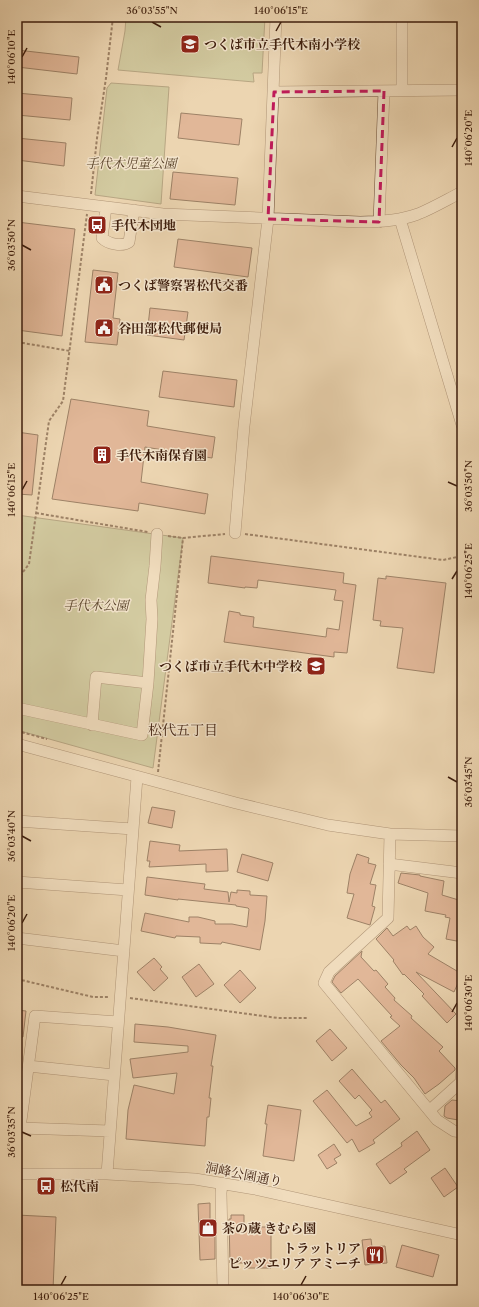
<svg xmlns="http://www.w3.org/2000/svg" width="479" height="1307" font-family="'Libre Caslon Text','Noto Serif JP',serif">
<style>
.green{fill:#b4be8e;stroke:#786e4d}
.building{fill:#d2927b;stroke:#3d1d0c}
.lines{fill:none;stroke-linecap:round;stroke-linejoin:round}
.minor-casing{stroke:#694b35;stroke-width:12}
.path{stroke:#3d1d0c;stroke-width:2;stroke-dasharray:3 2;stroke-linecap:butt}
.minor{stroke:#f3e4cc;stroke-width:11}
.marked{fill:none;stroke:#c2185b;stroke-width:3;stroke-dasharray:8 5;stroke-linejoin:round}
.ticks{fill:none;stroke:#3d1d0c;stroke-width:1.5}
.labels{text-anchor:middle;stroke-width:3;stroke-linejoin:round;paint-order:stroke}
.poi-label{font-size:13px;font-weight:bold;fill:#3d1d0c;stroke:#f3e4cc;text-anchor:start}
.park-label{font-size:13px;font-style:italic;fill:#5b452c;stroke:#f3e4cc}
.street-label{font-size:13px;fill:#3d1d0c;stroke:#f3e4cc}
.neighbourhood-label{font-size:14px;fill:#3d1d0c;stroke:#f3e4cc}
.neatline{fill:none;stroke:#3d1d0c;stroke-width:1.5}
.ticks-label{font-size:10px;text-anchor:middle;fill:#3d1d0c}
</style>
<rect width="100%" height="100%" fill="#ecd5b1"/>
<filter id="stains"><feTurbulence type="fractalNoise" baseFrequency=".005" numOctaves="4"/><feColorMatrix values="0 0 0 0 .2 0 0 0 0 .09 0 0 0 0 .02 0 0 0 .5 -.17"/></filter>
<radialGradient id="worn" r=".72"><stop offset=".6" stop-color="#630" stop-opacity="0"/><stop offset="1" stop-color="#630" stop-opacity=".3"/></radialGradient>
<path class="green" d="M 126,17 L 265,17 L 262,73 L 253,73 L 254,82 L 118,70 L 125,31 Z
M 111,83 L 169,87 L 161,204 L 95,195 L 107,88 Z
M 17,515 L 183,538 L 153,768 L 17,730 Z"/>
<path class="building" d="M 17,50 L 79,57 L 77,74 L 17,67 Z
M 17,93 L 72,98 L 70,120 L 17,115 Z
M 181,113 L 242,119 L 239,145 L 178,138 Z
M 17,138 L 66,143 L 64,166 L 17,160 Z
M 173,172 L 238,178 L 235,205 L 170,199 Z
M 17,222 L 75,229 L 62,336 L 17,330 Z
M 178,239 L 252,248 L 248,277 L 174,267 Z
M 93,270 L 118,273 L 113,318 L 120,319 L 117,345 L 85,342 Z
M 150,308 L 188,312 L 184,340 L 147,335 Z
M 163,371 L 237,380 L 234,407 L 159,397 Z
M 71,399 L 149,411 L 147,426 L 215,437 L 212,458 L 145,447 L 141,482 L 208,494 L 205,514 L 139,503 L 138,511 L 52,499 Z
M 17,432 L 38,435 L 32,495 L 17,494 Z
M 211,556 L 344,573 L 343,583 L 356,585 L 347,653 L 334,652 L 334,657 L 224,642 L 229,611 L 240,613 L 240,615 L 254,617 L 253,627 L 326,637 L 327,628 L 339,630 L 343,601 L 334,600 L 336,590 L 258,580 L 257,588 L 245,587 L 245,588 L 208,583 Z
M 386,576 L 446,583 L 434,673 L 397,668 L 403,628 L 380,626 L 381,621 L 373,620 L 378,578 L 386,579 Z
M 152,807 L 175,811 L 172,828 L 148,823 Z
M 150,841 L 180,845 L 179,851 L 227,849 L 228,871 L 206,872 L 206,864 L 149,867 L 150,861 L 147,861 Z
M 242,854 L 273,863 L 268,881 L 237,872 Z
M 357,854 L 369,858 L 368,863 L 376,865 L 370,884 L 376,885 L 372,906 L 375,907 L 370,925 L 347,918 L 354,894 L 347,893 L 350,874 Z
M 401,873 L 420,875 L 420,876 L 444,881 L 442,895 L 462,901 L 462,914 L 459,923 L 462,924 L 462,942 L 446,939 L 450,918 L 445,917 L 446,915 L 425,911 L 428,893 L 398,883 Z
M 147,877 L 205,884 L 204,889 L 228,892 L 229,902 L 231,892 L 237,893 L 237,890 L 250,891 L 250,895 L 267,896 L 265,921 L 260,950 L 222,942 L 221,944 L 200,943 L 200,937 L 176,936 L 175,938 L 141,931 L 145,913 L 189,922 L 189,917 L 198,917 L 215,921 L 215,924 L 232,924 L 247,927 L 249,909 L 248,908 L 236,906 L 236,905 L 178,899 L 178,900 L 145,895 Z
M 407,926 L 410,930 L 416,926 L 423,937 L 434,947 L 428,954 L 462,974 L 454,992 L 416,972 L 456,1014 L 447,1023 L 422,996 L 424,994 L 404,974 L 403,975 L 393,961 L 394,960 L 376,939 L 387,928 L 393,936 Z
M 362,951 L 361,957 L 374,971 L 376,970 L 388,984 L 385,987 L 395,998 L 394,1000 L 412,1016 L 411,1018 L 443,1047 L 439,1051 L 455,1068 L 455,1070 L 439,1084 L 425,1094 L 414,1078 L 401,1065 L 381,1041 L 400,1026 L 390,1017 L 392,1016 L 358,979 L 341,993 L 332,982 L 335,976 Z
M 154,958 L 162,967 L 160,969 L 168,978 L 154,991 L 137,972 Z
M 199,964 L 214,984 L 196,997 L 182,977 Z
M 240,970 L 256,988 L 240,1003 L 224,985 Z
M 17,1010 L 26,1011 L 23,1037 L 17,1037 Z
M 135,1024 L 168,1027 L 216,1035 L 211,1066 L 213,1066 L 209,1098 L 211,1098 L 209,1117 L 207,1117 L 205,1146 L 126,1139 L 128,1110 L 134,1085 L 174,1094 L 177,1073 L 133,1078 L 130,1059 L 188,1052 L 188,1046 L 134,1042 Z
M 330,1029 L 347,1048 L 332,1061 L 316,1041 Z
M 352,1069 L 381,1103 L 385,1100 L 400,1119 L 373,1140 L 375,1143 L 359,1152 L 352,1139 L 347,1143 L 313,1101 L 327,1090 L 356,1126 L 372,1117 L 369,1113 L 372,1110 L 359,1095 L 355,1099 L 339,1081 Z
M 452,1100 L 461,1101 L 458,1120 L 447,1118 L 444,1116 L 445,1106 Z
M 268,1105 L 301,1110 L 294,1161 L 263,1156 L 267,1124 L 265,1124 Z
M 417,1131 L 430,1150 L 404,1169 L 407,1172 L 390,1184 L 376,1164 L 402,1146 L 401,1143 Z
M 334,1144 L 341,1155 L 334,1159 L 337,1163 L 327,1169 L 318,1155 Z
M 445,1168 L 458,1187 L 444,1197 L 431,1178 Z
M 210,1203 L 210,1220 L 215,1220 L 215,1259 L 200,1260 L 198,1204 Z
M 17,1215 L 56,1217 L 53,1290 L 17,1290 L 19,1249 L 17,1249 Z
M 231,1215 L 244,1215 L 244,1227 L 271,1227 L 271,1268 L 248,1268 L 248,1263 L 230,1263 L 229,1219 L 231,1219 Z
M 371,1239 L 372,1247 L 385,1246 L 387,1263 L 365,1265 L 362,1240 Z
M 402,1245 L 439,1255 L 433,1277 L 396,1267 Z"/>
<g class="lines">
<g class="minor-casing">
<path id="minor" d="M 402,17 L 402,90
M 274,92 L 462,90
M 17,196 L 163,214 L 360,222 C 379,222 399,221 418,214 C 433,208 448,199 462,192
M 106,207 L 102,238 C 108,244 122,247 129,242 L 134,210
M 400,219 L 462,425
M 379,222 L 384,91
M 235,533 L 244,426 L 268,219 L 276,17
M 17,708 L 142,735 L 148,683 L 152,619 L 151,600 L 155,566 L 157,534
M 92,725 L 96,677 L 148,683
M 17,744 L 236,803 L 328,825 L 390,834 L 462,836
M 17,821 L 133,829
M 390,834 L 388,918 L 329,972 L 324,983 L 437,1120 L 454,1131 L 462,1132
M 389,864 L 462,873
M 17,882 L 128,890
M 17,938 L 124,951
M 28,1066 L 114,1075
M 430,1110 L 461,1082 L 462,1068
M 110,1131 L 20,1128 L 35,1016 L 118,1022
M 17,1174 L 107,1174 L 195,1179 L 255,1189 L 462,1235
M 107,1174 L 137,777
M 222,1183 L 221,1193 L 223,1290"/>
</g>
<path class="path" d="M 91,194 L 97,138 L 106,78 L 113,17
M 17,342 L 70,351
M 36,513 L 148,532
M 245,534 L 443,560 L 462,556
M 168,536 L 183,538 L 225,534
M 17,580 L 29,564 L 49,421 L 63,401 L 87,214
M 17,731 L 47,739
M 158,772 L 183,538
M 17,979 L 93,997 L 109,997
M 130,998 L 278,1018 L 307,1018
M 331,1290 L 335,1289"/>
<use href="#minor" class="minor"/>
</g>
<path d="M0 0H479V1307H0ZM 384,91 L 379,222 L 268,219 L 274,92 Z" fill="#ecd5b1" fill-opacity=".55" fill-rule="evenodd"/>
<path class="marked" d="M 384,91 L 379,222 L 268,219 L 274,92 Z"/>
<path class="ticks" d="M 152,22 L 161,27M 276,31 L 281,22M 22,57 L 27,48M 452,147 L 457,138M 22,245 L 31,250M 448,482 L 457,486M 22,490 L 27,481M 452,579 L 457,571M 448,777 L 457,782M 22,836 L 31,841M 22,923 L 27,914M 452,1012 L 457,1003M 22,1132 L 31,1136M 61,1285 L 66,1276M 301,1285 L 306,1276"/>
<defs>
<g id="school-square" transform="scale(1)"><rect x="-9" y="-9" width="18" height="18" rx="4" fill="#8f2418" stroke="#f3e4cc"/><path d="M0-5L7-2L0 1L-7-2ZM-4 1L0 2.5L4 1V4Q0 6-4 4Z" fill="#fff"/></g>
<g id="bus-square" transform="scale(1)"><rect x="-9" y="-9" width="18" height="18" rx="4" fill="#8f2418" stroke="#f3e4cc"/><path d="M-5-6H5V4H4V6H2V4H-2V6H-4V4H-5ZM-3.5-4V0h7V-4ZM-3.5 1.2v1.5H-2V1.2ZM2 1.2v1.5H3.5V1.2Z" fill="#fff"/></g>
<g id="civic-square" transform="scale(1)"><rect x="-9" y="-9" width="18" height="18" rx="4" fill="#8f2418" stroke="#f3e4cc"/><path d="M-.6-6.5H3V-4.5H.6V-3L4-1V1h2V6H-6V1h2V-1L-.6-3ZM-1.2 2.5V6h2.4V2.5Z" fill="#fff"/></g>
<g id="building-square" transform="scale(1)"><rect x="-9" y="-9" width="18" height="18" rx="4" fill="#8f2418" stroke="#f3e4cc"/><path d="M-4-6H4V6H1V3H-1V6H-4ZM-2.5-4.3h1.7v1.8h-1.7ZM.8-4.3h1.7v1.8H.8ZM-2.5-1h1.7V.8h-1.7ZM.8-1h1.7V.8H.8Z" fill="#fff"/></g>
<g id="shop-square" transform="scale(1)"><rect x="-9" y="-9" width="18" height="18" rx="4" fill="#8f2418" stroke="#f3e4cc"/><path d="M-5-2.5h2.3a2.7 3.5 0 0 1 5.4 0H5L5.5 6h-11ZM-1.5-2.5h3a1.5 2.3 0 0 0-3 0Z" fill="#fff"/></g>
<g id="restaurant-square" transform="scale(1)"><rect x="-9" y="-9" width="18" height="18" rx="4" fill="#8f2418" stroke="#f3e4cc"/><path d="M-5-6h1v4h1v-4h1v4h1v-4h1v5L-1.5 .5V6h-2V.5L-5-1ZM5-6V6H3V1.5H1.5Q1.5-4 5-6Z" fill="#fff"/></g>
</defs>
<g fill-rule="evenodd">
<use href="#school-square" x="190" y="44"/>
<use href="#bus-square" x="97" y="225"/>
<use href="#civic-square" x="104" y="285"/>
<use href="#civic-square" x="104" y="328"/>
<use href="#building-square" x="102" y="455"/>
<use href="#school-square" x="316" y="666"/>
<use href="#bus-square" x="46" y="1186"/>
<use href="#shop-square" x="208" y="1228"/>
<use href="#restaurant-square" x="375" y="1255"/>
</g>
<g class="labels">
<g class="poi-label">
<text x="204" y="49">つくば市立手代木南小学校</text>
<text x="111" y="230">手代木団地</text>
<text x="118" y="290">つくば警察署松代交番</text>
<text x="118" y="333">谷田部松代郵便局</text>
<text x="116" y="460">手代木南保育園</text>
<text x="302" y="671" text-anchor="end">つくば市立手代木中学校</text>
<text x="60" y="1191">松代南</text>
<text x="222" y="1233">茶の蔵 きむら園</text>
<text x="361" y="1253" text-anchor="end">トラットリア<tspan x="361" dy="15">ピッツエリア アミーチ</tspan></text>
</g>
<g class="park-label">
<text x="131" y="168">手代木児童公園</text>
<text x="96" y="610">手代木公園</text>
</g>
<g class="street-label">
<text transform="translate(244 1174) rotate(11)" y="5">洞峰公園通り</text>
</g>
<g class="neighbourhood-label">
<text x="183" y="735">松代五丁目</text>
</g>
</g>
<rect width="479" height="1307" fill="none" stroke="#ecd5b1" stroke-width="44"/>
<rect x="22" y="22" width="435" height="1263" class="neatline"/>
<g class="ticks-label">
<text x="152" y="14">36°03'55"N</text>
<text x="281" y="14">140°06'15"E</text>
<text transform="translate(11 57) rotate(-90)" y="4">140°06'10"E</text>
<text transform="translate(468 138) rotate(-90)" y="4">140°06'20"E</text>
<text transform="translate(11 245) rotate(-90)" y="4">36°03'50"N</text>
<text transform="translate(468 486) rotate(-90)" y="4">36°03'50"N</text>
<text transform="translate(11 490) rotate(-90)" y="4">140°06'15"E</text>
<text transform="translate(468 571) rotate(-90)" y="4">140°06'25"E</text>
<text transform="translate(468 782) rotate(-90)" y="4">36°03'45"N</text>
<text transform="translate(11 836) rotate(-90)" y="4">36°03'40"N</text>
<text transform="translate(11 923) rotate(-90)" y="4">140°06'20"E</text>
<text transform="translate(468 1003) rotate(-90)" y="4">140°06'30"E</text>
<text transform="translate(11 1132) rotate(-90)" y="4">36°03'35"N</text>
<text x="61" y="1300">140°06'25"E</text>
<text x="301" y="1300">140°06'30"E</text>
</g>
<rect width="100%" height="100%" filter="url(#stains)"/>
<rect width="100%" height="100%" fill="url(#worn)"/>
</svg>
